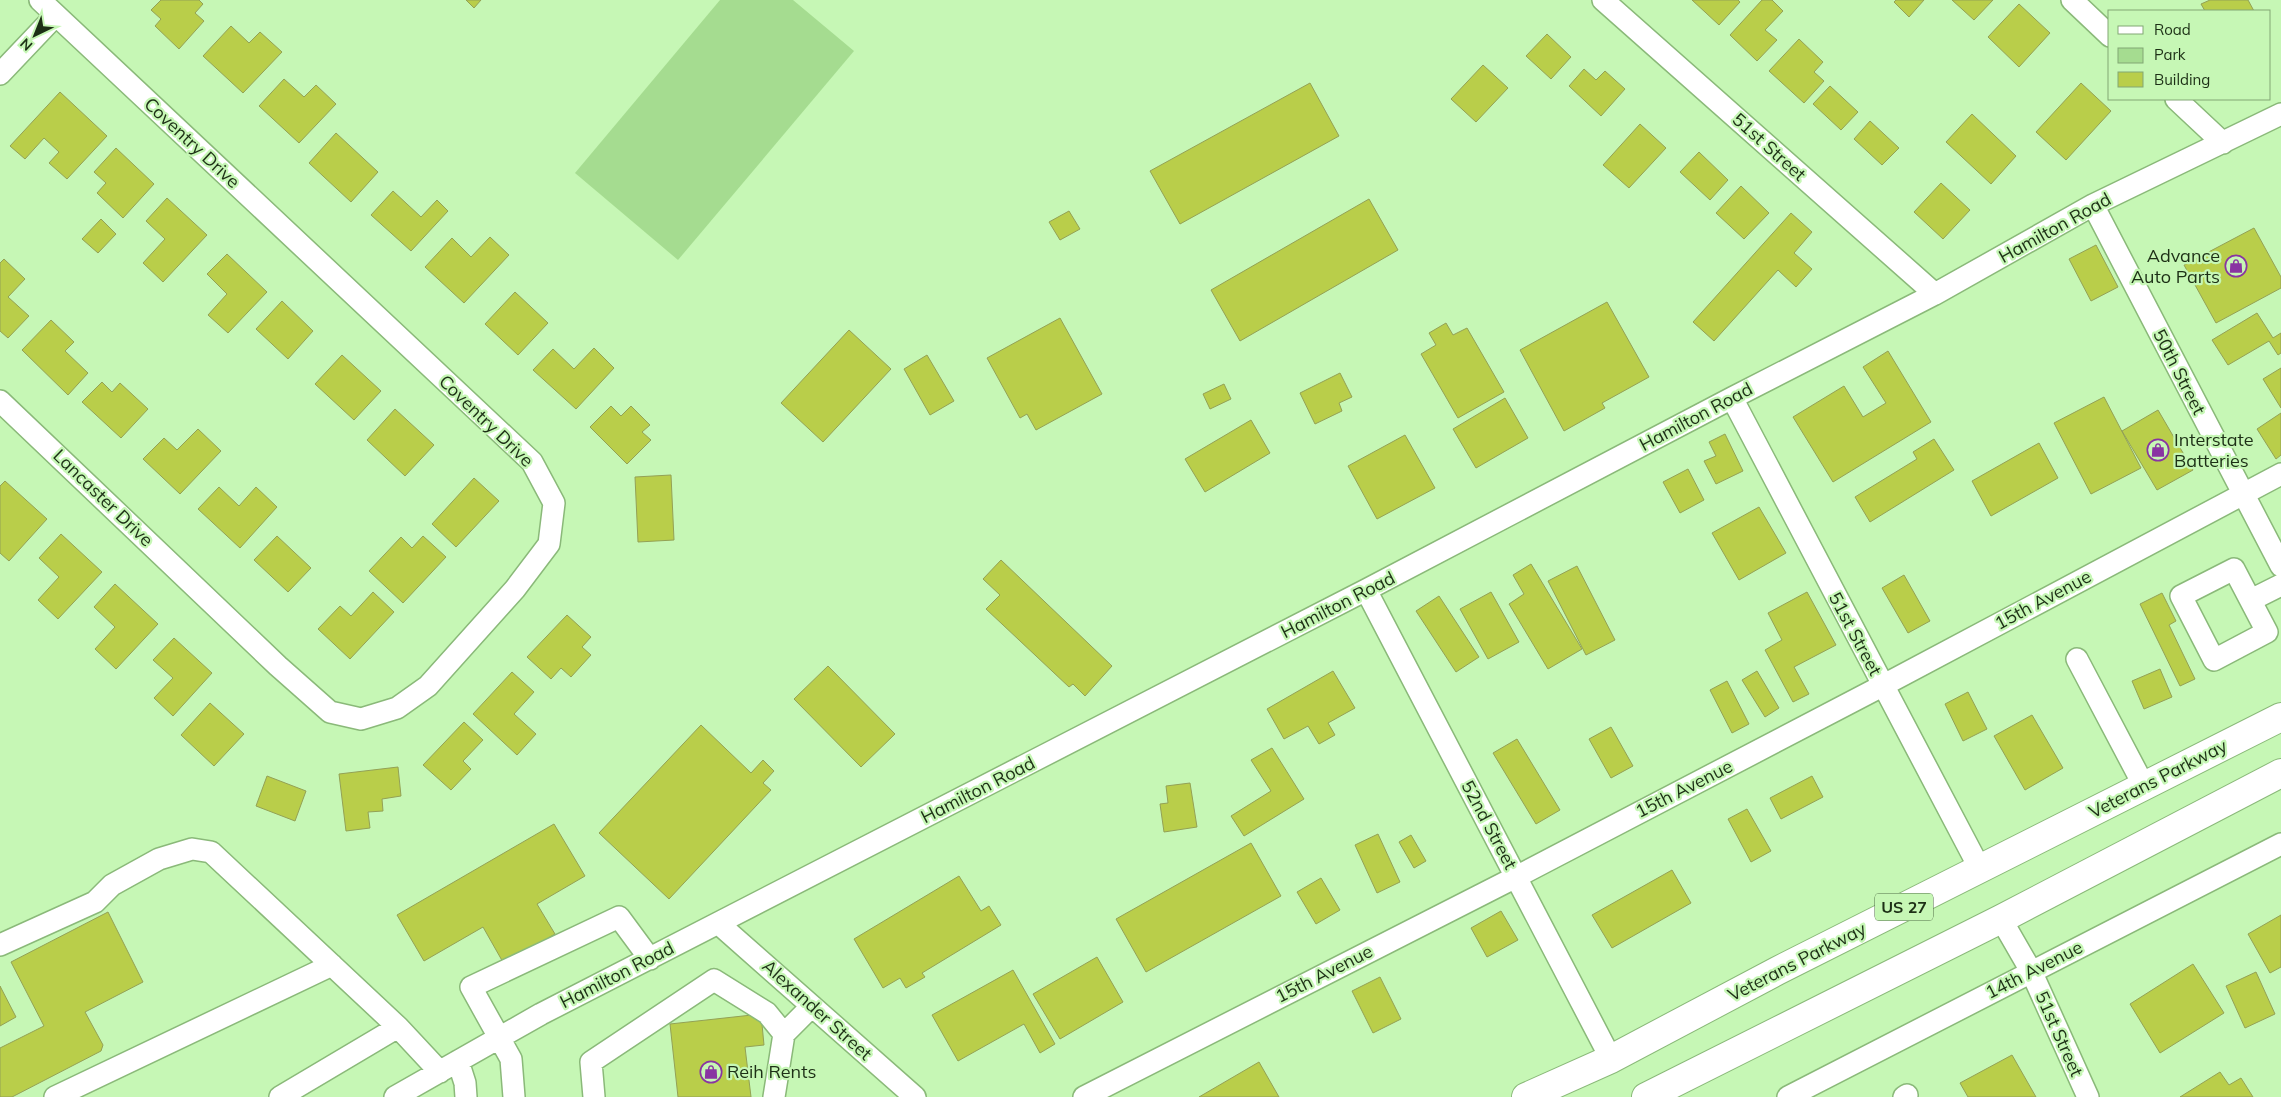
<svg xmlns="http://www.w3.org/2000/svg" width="2281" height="1097" font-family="Mulish,sans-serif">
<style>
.green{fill:#a5dc90}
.building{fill:#b9ce4a;stroke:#93a155}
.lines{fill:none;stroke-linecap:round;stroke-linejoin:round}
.minor-casing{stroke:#8ab979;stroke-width:24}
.major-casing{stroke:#8ab979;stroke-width:30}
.minor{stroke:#fff;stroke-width:21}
.major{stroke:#fff;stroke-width:28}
.labels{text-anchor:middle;stroke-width:4.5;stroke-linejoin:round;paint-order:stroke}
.shield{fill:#c6f7b5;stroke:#506c46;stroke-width:1}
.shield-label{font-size:16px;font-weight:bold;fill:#1d3016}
.street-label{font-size:18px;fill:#1d3016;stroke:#c6f7b5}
.poi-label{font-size:18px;fill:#1d3016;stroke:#c6f7b5;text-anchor:start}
</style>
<rect width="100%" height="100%" fill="#c6f7b5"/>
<path class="green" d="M 720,0 L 793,0 L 854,51 L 678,260 L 575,173 Z"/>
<path class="building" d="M 161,0 L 199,0 L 203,4 L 195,13 L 204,21 L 179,49 L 155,26 L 161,19 L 151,10 Z
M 466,0 L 481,0 L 474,8 Z
M 1692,0 L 1738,0 L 1740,2 L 1719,25 Z
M 1762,0 L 1772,0 L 1783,11 L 1765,30 L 1777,40 L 1757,61 L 1730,35 Z
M 1896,0 L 1924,0 L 1909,17 L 1894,2 Z
M 1952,0 L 1993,0 L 1974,20 Z
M 2210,0 L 2248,0 L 2254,11 L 2205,11 L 2201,4 Z
M 2019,4 L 2050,33 L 2019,67 L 1988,37 Z
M 231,26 L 249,43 L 260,32 L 282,52 L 243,93 L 203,56 Z
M 1547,34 L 1571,57 L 1551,79 L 1526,56 Z
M 1799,39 L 1823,62 L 1814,72 L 1824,81 L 1804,103 L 1769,71 Z
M 1483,65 L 1508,88 L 1476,122 L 1451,99 Z
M 1584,69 L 1596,80 L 1605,71 L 1625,89 L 1601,116 L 1569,86 Z
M 284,79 L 304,97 L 316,85 L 336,104 L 299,143 L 259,106 Z
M 1310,83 L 1339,136 L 1180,224 L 1150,171 Z
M 2081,83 L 2111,111 L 2066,160 L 2036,132 Z
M 1830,86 L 1858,112 L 1841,130 L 1813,104 Z
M 60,92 L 107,136 L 67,179 L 49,163 L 59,152 L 44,138 L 25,159 L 10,146 Z
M 1972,114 L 2016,156 L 1991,184 L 1946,142 Z
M 1870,121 L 1899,148 L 1882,165 L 1854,139 Z
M 1640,124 L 1666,148 L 1629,188 L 1603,165 Z
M 336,133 L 378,172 L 351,202 L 309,163 Z
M 116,148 L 154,184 L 123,218 L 97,193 L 106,183 L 94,172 Z
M 1699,152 L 1728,180 L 1710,200 L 1680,172 Z
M 1941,183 L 1970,210 L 1943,239 L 1914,212 Z
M 1741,186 L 1769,213 L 1744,239 L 1716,213 Z
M 393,191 L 421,217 L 437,200 L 448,211 L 411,251 L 371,215 Z
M 167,198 L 207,235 L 163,282 L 143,263 L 165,239 L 146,221 Z
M 1369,199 L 1398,250 L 1240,341 L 1211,290 Z
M 1069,211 L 1080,229 L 1060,240 L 1049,222 Z
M 1791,213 L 1812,232 L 1794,253 L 1812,269 L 1796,287 L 1778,270 L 1714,341 L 1693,322 Z
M 101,219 L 116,234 L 98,253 L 82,239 Z
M 2254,228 L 2281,277 L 2281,288 L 2216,323 L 2184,265 Z
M 490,237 L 509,255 L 464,303 L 425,267 L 452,238 L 471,257 Z
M 2096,245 L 2118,287 L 2091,301 L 2069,259 Z
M 227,254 L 267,292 L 228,333 L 208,315 L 227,294 L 207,274 Z
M 4,259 L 25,279 L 8,297 L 29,316 L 8,338 L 0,331 L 0,263 Z
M 515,292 L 548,323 L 518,355 L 485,324 Z
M 282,301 L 313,331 L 288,359 L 256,329 Z
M 1607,302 L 1649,377 L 1602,403 L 1605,408 L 1564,431 L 1520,350 Z
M 2257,313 L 2273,338 L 2281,333 L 2281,353 L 2278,355 L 2269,341 L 2228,365 L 2212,340 Z
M 1060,318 L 1102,394 L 1036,430 L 1027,414 L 1020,418 L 987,358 Z
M 51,320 L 74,342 L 65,351 L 88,373 L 68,395 L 22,350 Z
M 1446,323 L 1453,335 L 1467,328 L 1504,392 L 1458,418 L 1421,354 L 1436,345 L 1429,333 Z
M 849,330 L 891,369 L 823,442 L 781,403 Z
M 594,348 L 614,368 L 576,409 L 533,370 L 553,349 L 574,369 Z
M 1888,351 L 1931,422 L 1833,482 L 1793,417 L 1844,386 L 1863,417 L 1886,403 L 1863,367 Z
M 342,355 L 381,391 L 354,420 L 315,384 Z
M 927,355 L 954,401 L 930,415 L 904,369 Z
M 2281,368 L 2281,408 L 2263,379 Z
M 1340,373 L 1352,397 L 1339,403 L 1342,411 L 1315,424 L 1300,393 Z
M 102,382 L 112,392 L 120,383 L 148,409 L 121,438 L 82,402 Z
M 1224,384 L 1231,399 L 1210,409 L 1203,394 Z
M 2104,397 L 2141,468 L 2091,494 L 2054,423 Z
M 1505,398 L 1528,438 L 1476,468 L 1453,429 Z
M 611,406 L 621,416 L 631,406 L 650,425 L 642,432 L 651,440 L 627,464 L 590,427 Z
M 395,409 L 434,445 L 405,476 L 367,440 Z
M 2158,410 L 2193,470 L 2157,490 L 2122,431 Z
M 2281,413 L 2281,455 L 2276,459 L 2257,429 Z
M 1251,420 L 1270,453 L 1205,492 L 1185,459 Z
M 198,429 L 221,451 L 180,494 L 143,459 L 164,438 L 177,450 Z
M 1725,434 L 1743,471 L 1716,484 L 1704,461 L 1716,456 L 1709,442 Z
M 1405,435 L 1435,488 L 1377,519 L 1348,466 Z
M 1934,439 L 1954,470 L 1870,522 L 1855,497 L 1917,459 L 1913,452 Z
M 2039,443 L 2058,478 L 1991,516 L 1972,481 Z
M 1688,469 L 1704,500 L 1680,513 L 1663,482 Z
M 671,475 L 674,540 L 638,542 L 635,477 Z
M 474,478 L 499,501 L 456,547 L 432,524 Z
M 5,481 L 47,519 L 9,561 L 0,553 L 0,486 Z
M 219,487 L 239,506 L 256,487 L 277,507 L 240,548 L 198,509 Z
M 1759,507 L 1786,553 L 1739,580 L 1712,533 Z
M 61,534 L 102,572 L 58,619 L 38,600 L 59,577 L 39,558 Z
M 277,536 L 311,568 L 288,592 L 254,560 Z
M 423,536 L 446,557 L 403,603 L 369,571 L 401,537 L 412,548 Z
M 1001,560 L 1112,666 L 1085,696 L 1073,684 L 1069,687 L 986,609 L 1000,595 L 983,579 Z
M 1531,564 L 1582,649 L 1548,669 L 1509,604 L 1524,594 L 1513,575 Z
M 1577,566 L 1615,640 L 1586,655 L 1548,581 Z
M 1904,575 L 1930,621 L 1908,633 L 1882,588 Z
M 115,584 L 158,624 L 116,669 L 95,649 L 115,627 L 94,607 Z
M 373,592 L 394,612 L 350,659 L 318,629 L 340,606 L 351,616 Z
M 1491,592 L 1519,642 L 1488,659 L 1460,609 Z
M 1807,592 L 1836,645 L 1794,667 L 1809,694 L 1793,702 L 1765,650 L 1782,640 L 1768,613 Z
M 2162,593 L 2176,621 L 2169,625 L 2195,679 L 2180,686 L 2140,604 Z
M 1439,596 L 1479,657 L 1456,672 L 1416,611 Z
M 567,615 L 591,637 L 582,647 L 591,655 L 571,677 L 561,668 L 551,679 L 527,657 Z
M 174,638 L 212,673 L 173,716 L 154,698 L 173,678 L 153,660 Z
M 828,666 L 895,734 L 861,767 L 794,699 Z
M 2160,669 L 2172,697 L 2144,709 L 2132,681 Z
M 1333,671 L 1355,708 L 1328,723 L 1335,735 L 1319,744 L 1308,726 L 1284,739 L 1267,709 Z
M 1757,671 L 1779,708 L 1765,717 L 1742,680 Z
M 512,672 L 534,692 L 514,714 L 536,734 L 517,755 L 473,714 Z
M 1727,681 L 1749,724 L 1732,733 L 1710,690 Z
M 1968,692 L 1987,729 L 1963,741 L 1945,704 Z
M 210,703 L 244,734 L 214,766 L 181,735 Z
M 2032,715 L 2063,768 L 2025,790 L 1994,736 Z
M 464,722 L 483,740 L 463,761 L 471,769 L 451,790 L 423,765 Z
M 701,725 L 751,773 L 763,760 L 774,771 L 763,783 L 771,790 L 669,899 L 599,833 Z
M 1611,727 L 1633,766 L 1611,778 L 1589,739 Z
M 1517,739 L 1560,810 L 1536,824 L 1493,753 Z
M 1272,748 L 1304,799 L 1244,836 L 1231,816 L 1271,791 L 1251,760 Z
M 398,767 L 401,796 L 382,799 L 383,811 L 368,812 L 370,828 L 346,831 L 339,774 Z
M 267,776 L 306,791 L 295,821 L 256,806 Z
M 1812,776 L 1823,797 L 1781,819 L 1770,798 Z
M 1190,783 L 1197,827 L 1164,832 L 1160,804 L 1168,803 L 1166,786 Z
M 1747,809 L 1771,851 L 1751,862 L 1728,819 Z
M 554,824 L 585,876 L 537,904 L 555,934 L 504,964 L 483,927 L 424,961 L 397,915 Z
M 1378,834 L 1400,882 L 1377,893 L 1355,845 Z
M 1411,835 L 1426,861 L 1414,868 L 1399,842 Z
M 1251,843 L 1281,896 L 1146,972 L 1116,919 Z
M 1672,870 L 1691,903 L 1612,948 L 1592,915 Z
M 959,876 L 981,911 L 989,906 L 1001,925 L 922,973 L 925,977 L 906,988 L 900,978 L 883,988 L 854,939 Z
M 1321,878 L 1340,910 L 1316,924 L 1297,892 Z
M 1501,911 L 1518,940 L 1487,957 L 1471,928 Z
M 108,912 L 143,982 L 85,1012 L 103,1045 L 101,1051 L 12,1097 L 0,1097 L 0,1048 L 44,1026 L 11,962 Z
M 2281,915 L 2281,967 L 2270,973 L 2248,934 Z
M 1097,957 L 1123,1002 L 1060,1039 L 1033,994 Z
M 2193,964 L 2224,1013 L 2160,1053 L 2130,1004 Z
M 1013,970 L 1055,1044 L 1040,1053 L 1024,1024 L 958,1061 L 932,1015 Z
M 2256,972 L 2275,1014 L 2245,1028 L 2226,986 Z
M 1380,977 L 1401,1019 L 1373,1033 L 1352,991 Z
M 0,986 L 16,1017 L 0,1026 Z
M 761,1014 L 764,1045 L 745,1047 L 751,1097 L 678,1097 L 670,1024 Z
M 2012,1055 L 2036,1097 L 1968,1097 L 1960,1083 Z
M 1259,1062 L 1279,1097 L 1199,1097 Z
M 2220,1072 L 2229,1085 L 2241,1078 L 2253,1097 L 2180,1097 Z"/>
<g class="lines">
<g class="minor-casing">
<path id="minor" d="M 1603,0 L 1935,294
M 2072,0 L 2110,36
M 0,74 L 56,15
M 2176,99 L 2223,143
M 2093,205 L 2281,566
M 1732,398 L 1980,869
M 0,401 L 278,666 L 330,712 L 361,719 L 397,708 L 428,686 L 515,589 L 549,544 L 554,503 L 532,462 L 40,0
M 2234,569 L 2267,632 L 2214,660 L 2181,596 Z
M 1366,590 L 1611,1059
M 2251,600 L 2281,585
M 2077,659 L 2144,786
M 2001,919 L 2031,971 L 2088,1097
M 719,924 L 915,1097
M 0,945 L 95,902 L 112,885 L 159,859 L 192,849 L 211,852 L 398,1027
M 784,1034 L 812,1006
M 458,1061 L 465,1083 L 466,1097
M 55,1097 L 332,965
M 280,1097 L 398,1027 L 440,1072
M 395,1097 L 541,1014 L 1366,590 L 1732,398 L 1935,294 L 2093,205 L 2281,114
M 514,1097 L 511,1059 L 471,987 L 619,917 L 650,959
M 594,1097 L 591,1062 L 714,980 L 767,1013 L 784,1034 L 774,1097
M 1084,1097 L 1516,877 L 1882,686 L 2281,474
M 1788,1097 L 2281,844
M 1904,1097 L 1907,1095"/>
</g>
<g class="major-casing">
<path id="major" d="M 1526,1097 L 1611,1059 L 1777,971 L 2281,717
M 1646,1097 L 2001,919 L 2281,773"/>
</g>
<use href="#minor" class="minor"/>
<use href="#major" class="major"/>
</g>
<defs>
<g id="shop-ring" transform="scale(1.125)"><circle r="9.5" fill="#c6f7b5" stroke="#8934a2" stroke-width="1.5"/><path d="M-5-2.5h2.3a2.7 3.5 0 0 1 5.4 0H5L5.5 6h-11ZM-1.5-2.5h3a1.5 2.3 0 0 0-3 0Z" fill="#8934a2"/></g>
</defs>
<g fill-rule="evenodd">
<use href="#shop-ring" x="2236" y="266"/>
<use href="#shop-ring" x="2158" y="450"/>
<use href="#shop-ring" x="711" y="1072"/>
</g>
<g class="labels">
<rect class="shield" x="1875" y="893.5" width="58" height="27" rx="4"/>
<g class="shield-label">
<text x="1904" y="913">US 27</text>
</g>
<g class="street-label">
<text transform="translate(192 143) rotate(43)" y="6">Coventry Drive</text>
<text transform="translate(1769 147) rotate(42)" y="6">51st Street</text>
<text transform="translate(2055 228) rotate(-29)" y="6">Hamilton Road</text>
<text transform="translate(2179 372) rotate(63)" y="6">50th Street</text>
<text transform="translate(1696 417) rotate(-28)" y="6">Hamilton Road</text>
<text transform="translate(486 421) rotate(44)" y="6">Coventry Drive</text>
<text transform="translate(103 498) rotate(44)" y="6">Lancaster Drive</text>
<text transform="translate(2043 600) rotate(-28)" y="6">15th Avenue</text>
<text transform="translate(1338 605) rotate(-27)" y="6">Hamilton Road</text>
<text transform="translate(1855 634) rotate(62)" y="6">51st Street</text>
<text transform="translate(2158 779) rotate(-27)" y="6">Veterans Parkway</text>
<text transform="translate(1684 789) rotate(-27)" y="6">15th Avenue</text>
<text transform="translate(978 790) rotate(-27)" y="6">Hamilton Road</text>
<text transform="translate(1489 825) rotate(62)" y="6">52nd Street</text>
<text transform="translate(1797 962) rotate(-27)" y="6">Veterans Parkway</text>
<text transform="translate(2034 970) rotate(-27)" y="6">14th Avenue</text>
<text transform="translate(1324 974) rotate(-27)" y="6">15th Avenue</text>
<text transform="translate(617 975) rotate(-27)" y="6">Hamilton Road</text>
<text transform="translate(817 1010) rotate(42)" y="6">Alexander Street</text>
<text transform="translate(2059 1034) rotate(66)" y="6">51st Street</text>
</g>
<g class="poi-label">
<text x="2220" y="262" text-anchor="end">Advance<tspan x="2220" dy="21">Auto Parts</tspan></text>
<text x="2174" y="446">Interstate<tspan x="2174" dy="21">Batteries</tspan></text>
<text x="727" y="1078">Reih Rents</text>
</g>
</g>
<rect x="2108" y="10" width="162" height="90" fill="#c6f7b5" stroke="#82a775"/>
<rect x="2118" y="26" width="25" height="8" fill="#ffffff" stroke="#82a775"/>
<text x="2154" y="35" font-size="15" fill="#1d3016">Road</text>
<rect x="2118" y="48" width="25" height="15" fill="#a5dc90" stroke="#82a775"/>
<text x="2154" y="60" font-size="15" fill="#1d3016">Park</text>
<rect x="2118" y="72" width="25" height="15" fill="#b9ce4a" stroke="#82a775"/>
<text x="2154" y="85" font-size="15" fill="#1d3016">Building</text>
<g transform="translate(35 35) rotate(223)" stroke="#c6f7b5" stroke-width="4" paint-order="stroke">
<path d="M0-4L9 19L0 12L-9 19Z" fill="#1d3016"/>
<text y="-8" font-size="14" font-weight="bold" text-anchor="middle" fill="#1d3016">N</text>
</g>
</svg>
